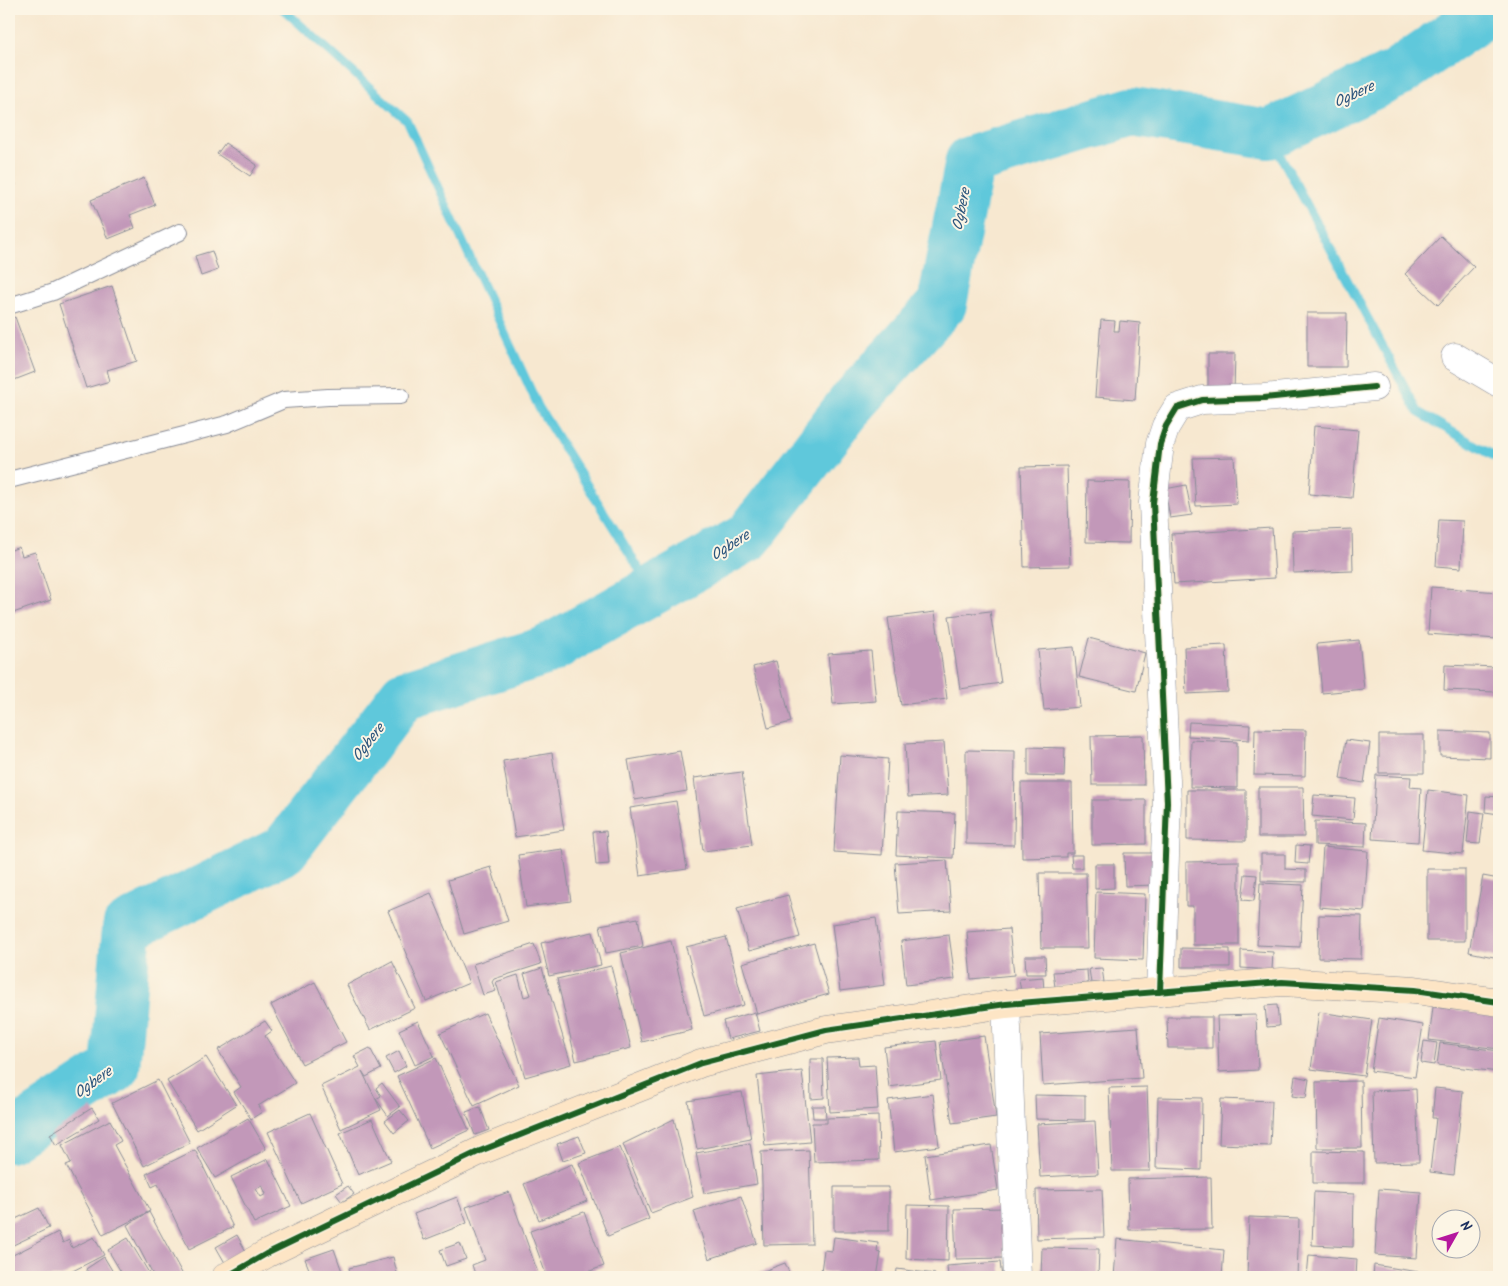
<svg xmlns="http://www.w3.org/2000/svg" width="1508" height="1286" font-family="Kalam,sans-serif">
<style>
.lines{fill:none;stroke-linecap:round;stroke-linejoin:round}
.stream{stroke:#5fc8db;stroke-width:9}
.river{stroke:#5fc8db;stroke-width:50}
.building{fill:#c298b9;fill-rule:evenodd}
.lane-casing{stroke:#898c97;stroke-width:18}
.street-casing{stroke:#898c97;stroke-width:29}
.secondary-casing{stroke:#898c97;stroke-width:29}
.lane{stroke:#fff;stroke-width:16}
.street{stroke:#fff;stroke-width:28}
.secondary{stroke:#fde5c5;stroke-width:28}
.cycleway-casing{stroke:#fcf5e5;stroke-width:9}
.cycleway{stroke:#1b5e20;stroke-width:6}
.labels{text-anchor:middle;stroke-width:4;stroke-linejoin:round;paint-order:stroke}
.water-label{font-size:15px;font-style:italic;fill:#2c557d;stroke:#fcf5e5}
</style>
<rect width="100%" height="100%" fill="#fcf5e5"/>
<filter id="ink" filterUnits="userSpaceOnUse"><feTurbulence type="fractalNoise" baseFrequency=".02" numOctaves="2"/><feDisplacementMap in="SourceGraphic" scale="10" xChannelSelector="R" yChannelSelector="G"/><feConvolveMatrix kernelMatrix="1 2 1 2 8 2 1 2 1" color-interpolation-filters="sRGB"/></filter>
<filter id="wash" filterUnits="userSpaceOnUse"><feTurbulence type="fractalNoise" baseFrequency=".0096" numOctaves="4" result="noise"/><feDisplacementMap in="SourceGraphic" scale="20" xChannelSelector="R" yChannelSelector="G"/><feGaussianBlur stdDeviation="1.12" result="paint"/><feColorMatrix in="noise" values="0 0 0 0 0 0 0 0 0 0 0 0 0 0 0 0 0 1.4 0 .05"/><feComposite in="paint" operator="in"/></filter>
<g filter="url(#wash)">
<rect width="100%" height="100%" fill="#f7e8d0"/>
<g class="lines">
<path class="stream" d="M 283,9 L 408,122 L 539,408 L 653,591
M 1269,134 L 1418,412 L 1499,459"/>
<path class="river" d="M 9,1138 L 115,1068 L 127,927 L 284,850 L 404,695 L 545,651 L 748,537 L 852,403 L 942,304 L 970,161 L 1132,112 L 1269,134 L 1396,74 L 1491,9"/>
</g>
<g id="blocks">
<path class="building" d="M 225,143 L 257,165 L 250,176 L 217,154 Z
M 9,169 L 16,185 L 9,188 Z
M 144,178 L 155,205 L 130,215 L 135,228 L 108,239 L 91,200 Z
M 1441,236 L 1474,267 L 1438,305 L 1405,274 Z
M 212,251 L 218,270 L 201,276 L 195,256 Z
M 112,286 L 137,361 L 107,370 L 110,381 L 86,388 L 59,304 Z
M 1307,313 L 1347,313 L 1346,367 L 1307,367 Z
M 15,317 L 35,372 L 9,382 L 9,320 Z
M 1101,320 L 1115,321 L 1114,331 L 1119,331 L 1120,321 L 1140,323 L 1135,400 L 1095,397 Z
M 1208,354 L 1235,354 L 1234,393 L 1208,393 Z
M 1314,426 L 1358,430 L 1352,498 L 1309,494 Z
M 1234,457 L 1237,504 L 1196,506 L 1193,458 Z
M 1067,466 L 1070,566 L 1024,567 L 1021,467 Z
M 1087,481 L 1130,482 L 1129,543 L 1086,542 Z
M 1186,485 L 1192,515 L 1170,518 L 1165,489 Z
M 1439,520 L 1463,521 L 1461,568 L 1436,566 Z
M 1272,528 L 1275,578 L 1174,584 L 1171,534 Z
M 1352,529 L 1353,571 L 1293,573 L 1292,531 Z
M 19,547 L 22,556 L 35,552 L 51,600 L 10,614 L 9,551 Z
M 1431,587 L 1499,592 L 1497,639 L 1428,634 Z
M 990,611 L 1001,683 L 960,689 L 949,616 Z
M 935,612 L 947,699 L 901,705 L 888,618 Z
M 1089,638 L 1145,653 L 1136,691 L 1079,677 Z
M 1359,640 L 1364,689 L 1322,693 L 1317,644 Z
M 1226,645 L 1228,692 L 1186,694 L 1184,647 Z
M 1074,647 L 1080,707 L 1044,710 L 1038,650 Z
M 871,651 L 876,701 L 833,704 L 828,654 Z
M 776,661 L 791,722 L 768,728 L 753,667 Z
M 1445,665 L 1497,667 L 1496,692 L 1444,690 Z
M 1189,722 L 1250,725 L 1249,740 L 1188,736 Z
M 1255,729 L 1306,730 L 1305,776 L 1254,775 Z
M 1440,731 L 1490,733 L 1490,758 L 1440,756 Z
M 1143,735 L 1144,785 L 1092,785 L 1091,736 Z
M 1379,735 L 1424,735 L 1424,773 L 1379,773 Z
M 1191,740 L 1237,742 L 1237,788 L 1190,787 Z
M 1346,740 L 1370,743 L 1364,783 L 1340,779 Z
M 944,742 L 948,795 L 908,797 L 905,744 Z
M 1028,747 L 1065,748 L 1064,777 L 1028,776 Z
M 966,750 L 1015,751 L 1014,845 L 966,844 Z
M 680,751 L 687,791 L 635,800 L 628,760 Z
M 552,753 L 564,830 L 515,837 L 503,761 Z
M 840,755 L 888,759 L 882,855 L 834,852 Z
M 742,772 L 752,845 L 703,851 L 694,778 Z
M 1376,775 L 1411,777 L 1410,787 L 1421,788 L 1418,842 L 1372,839 Z
M 1021,783 L 1072,783 L 1073,853 L 1066,853 L 1066,857 L 1022,858 Z
M 1258,787 L 1303,787 L 1304,837 L 1258,837 Z
M 1187,790 L 1246,790 L 1246,841 L 1187,840 Z
M 1428,790 L 1469,795 L 1463,854 L 1422,850 Z
M 1314,795 L 1355,798 L 1353,820 L 1312,816 Z
M 1486,796 L 1499,797 L 1499,814 L 1485,812 Z
M 1092,800 L 1146,800 L 1146,844 L 1092,845 Z
M 676,801 L 687,869 L 640,876 L 630,808 Z
M 898,811 L 955,813 L 953,858 L 896,855 Z
M 1470,811 L 1484,813 L 1480,844 L 1467,843 Z
M 1315,821 L 1366,823 L 1365,847 L 1315,845 Z
M 606,831 L 609,864 L 596,865 L 593,832 Z
M 1296,845 L 1310,846 L 1308,864 L 1295,863 Z
M 1323,847 L 1368,851 L 1364,911 L 1319,907 Z
M 563,849 L 571,901 L 526,907 L 518,855 Z
M 1124,853 L 1155,853 L 1155,885 L 1125,886 Z
M 1261,854 L 1285,854 L 1285,869 L 1306,870 L 1306,882 L 1261,881 Z
M 1071,855 L 1082,855 L 1082,868 L 1072,868 Z
M 947,860 L 951,911 L 899,914 L 895,863 Z
M 1239,861 L 1239,945 L 1193,945 L 1193,906 L 1186,906 L 1186,862 Z
M 1095,864 L 1114,864 L 1114,888 L 1095,889 Z
M 491,867 L 508,921 L 464,934 L 448,880 Z
M 1427,869 L 1465,869 L 1465,941 L 1427,941 Z
M 1039,873 L 1086,873 L 1088,948 L 1041,948 Z
M 1245,874 L 1257,875 L 1254,901 L 1242,900 Z
M 1483,876 L 1499,879 L 1499,958 L 1469,952 Z
M 1260,883 L 1303,885 L 1300,947 L 1257,945 Z
M 1096,892 L 1145,894 L 1143,960 L 1094,958 Z
M 431,893 L 469,983 L 426,1001 L 388,911 Z
M 788,895 L 800,937 L 749,951 L 737,909 Z
M 1319,915 L 1362,916 L 1361,959 L 1318,958 Z
M 638,918 L 643,946 L 606,953 L 600,925 Z
M 876,918 L 885,985 L 840,991 L 832,924 Z
M 1009,929 L 1014,975 L 971,979 L 967,932 Z
M 593,932 L 601,965 L 549,976 L 541,943 Z
M 949,935 L 955,979 L 906,985 L 901,941 Z
M 726,937 L 744,1005 L 704,1016 L 686,947 Z
M 671,941 L 692,1030 L 642,1042 L 621,953 Z
M 814,943 L 829,994 L 757,1014 L 742,963 Z
M 534,944 L 541,964 L 494,979 L 492,982 L 496,991 L 483,995 L 473,964 Z
M 1181,948 L 1230,949 L 1230,967 L 1181,967 Z
M 1241,950 L 1273,952 L 1272,970 L 1241,968 Z
M 1025,956 L 1045,956 L 1046,974 L 1026,974 Z
M 392,961 L 415,1008 L 370,1030 L 347,985 Z
M 611,966 L 631,1048 L 576,1061 L 557,979 Z
M 542,968 L 571,1064 L 525,1077 L 496,982 L 518,975 L 524,997 L 531,995 L 524,974 Z
M 1102,968 L 1104,982 L 1091,983 L 1089,969 Z
M 1087,970 L 1088,983 L 1055,987 L 1053,972 Z
M 1043,977 L 1044,991 L 1021,992 L 1019,979 Z
M 315,982 L 346,1042 L 302,1064 L 271,1005 Z
M 1277,1005 L 1279,1026 L 1267,1027 L 1265,1006 Z
M 1433,1007 L 1499,1015 L 1499,1049 L 1429,1040 Z
M 755,1012 L 760,1031 L 728,1039 L 723,1021 Z
M 1319,1012 L 1372,1020 L 1364,1076 L 1311,1069 Z
M 485,1013 L 519,1085 L 474,1106 L 440,1033 Z
M 1256,1015 L 1258,1070 L 1219,1072 L 1217,1016 Z
M 1167,1017 L 1212,1017 L 1212,1048 L 1168,1048 Z
M 1379,1018 L 1423,1025 L 1415,1077 L 1371,1071 Z
M 265,1021 L 272,1031 L 265,1036 L 295,1083 L 258,1106 L 262,1112 L 251,1119 L 234,1092 L 241,1087 L 218,1050 Z
M 418,1021 L 434,1056 L 415,1065 L 399,1030 Z
M 1138,1027 L 1142,1078 L 1043,1085 L 1040,1034 Z
M 984,1036 L 996,1117 L 952,1123 L 940,1042 Z
M 936,1041 L 941,1080 L 889,1087 L 884,1047 Z
M 1424,1041 L 1437,1043 L 1434,1065 L 1421,1063 Z
M 1440,1043 L 1499,1051 L 1499,1072 L 1437,1065 Z
M 370,1048 L 381,1069 L 366,1077 L 362,1071 L 381,1110 L 341,1129 L 321,1086 L 360,1067 L 354,1056 Z
M 399,1051 L 406,1066 L 394,1073 L 386,1058 Z
M 206,1057 L 236,1105 L 197,1130 L 167,1081 Z
M 858,1057 L 859,1066 L 875,1065 L 878,1109 L 830,1112 L 827,1058 Z
M 436,1058 L 469,1130 L 430,1148 L 397,1076 Z
M 810,1059 L 823,1059 L 824,1098 L 811,1099 Z
M 802,1071 L 810,1142 L 765,1146 L 757,1076 Z
M 1295,1076 L 1309,1079 L 1306,1098 L 1292,1096 Z
M 158,1080 L 190,1143 L 144,1166 L 112,1103 Z
M 1361,1081 L 1362,1148 L 1317,1148 L 1316,1082 Z
M 382,1083 L 400,1107 L 388,1116 L 376,1099 L 381,1096 L 376,1088 Z
M 1147,1087 L 1150,1171 L 1112,1171 L 1109,1088 Z
M 1435,1088 L 1463,1091 L 1454,1175 L 1430,1172 L 1436,1118 L 1432,1118 Z
M 1416,1089 L 1419,1162 L 1374,1163 L 1372,1091 Z
M 742,1092 L 751,1139 L 697,1149 L 688,1101 Z
M 933,1094 L 939,1146 L 894,1152 L 888,1100 Z
M 1035,1095 L 1085,1096 L 1085,1120 L 1036,1119 Z
M 1158,1097 L 1202,1098 L 1201,1170 L 1156,1168 Z
M 1221,1099 L 1272,1101 L 1270,1146 L 1219,1144 Z
M 812,1106 L 825,1106 L 826,1118 L 813,1118 Z
M 480,1107 L 489,1130 L 475,1135 L 466,1112 Z
M 92,1108 L 99,1119 L 56,1145 L 50,1134 Z
M 400,1110 L 409,1121 L 394,1133 L 385,1121 Z
M 310,1113 L 342,1184 L 301,1203 L 268,1132 Z
M 878,1116 L 879,1160 L 814,1162 L 812,1123 L 827,1123 L 827,1118 Z
M 248,1118 L 266,1149 L 215,1178 L 197,1148 Z
M 372,1119 L 391,1161 L 358,1175 L 340,1133 Z
M 674,1119 L 693,1197 L 651,1213 L 623,1144 Z
M 110,1120 L 121,1141 L 114,1145 L 150,1211 L 103,1235 L 66,1165 L 71,1163 L 62,1145 Z
M 1095,1121 L 1098,1174 L 1040,1177 L 1037,1124 Z
M 579,1136 L 586,1153 L 563,1161 L 557,1144 Z
M 750,1143 L 757,1184 L 704,1193 L 696,1153 Z
M 991,1145 L 998,1190 L 931,1200 L 925,1155 Z
M 620,1147 L 649,1219 L 608,1236 L 579,1163 Z
M 195,1150 L 233,1227 L 189,1249 L 158,1184 L 152,1187 L 146,1174 Z
M 809,1150 L 812,1244 L 764,1245 L 761,1152 Z
M 1313,1151 L 1364,1152 L 1364,1183 L 1313,1183 Z
M 268,1159 L 291,1206 L 254,1223 L 231,1177 ZM 262,1185 L 266,1194 L 261,1197 L 256,1189 Z
M 572,1164 L 587,1201 L 539,1220 L 524,1184 Z
M 1211,1177 L 1212,1229 L 1129,1230 L 1128,1179 Z
M 348,1186 L 354,1194 L 342,1202 L 336,1194 Z
M 834,1187 L 889,1187 L 889,1231 L 834,1231 Z
M 1102,1189 L 1104,1237 L 1037,1239 L 1036,1190 Z
M 1379,1189 L 1421,1192 L 1417,1258 L 1375,1255 Z
M 509,1192 L 539,1276 L 476,1277 L 472,1265 L 485,1260 L 466,1207 Z
M 1314,1192 L 1354,1194 L 1353,1247 L 1312,1245 Z
M 741,1196 L 757,1243 L 709,1259 L 694,1211 Z
M 457,1197 L 467,1223 L 424,1240 L 414,1214 Z
M 907,1205 L 949,1206 L 948,1261 L 906,1259 Z
M 39,1208 L 49,1228 L 9,1247 L 9,1222 Z
M 1004,1208 L 1004,1258 L 956,1259 L 954,1209 Z
M 149,1212 L 184,1277 L 154,1277 L 127,1225 Z
M 584,1212 L 604,1266 L 573,1277 L 547,1277 L 530,1231 Z
M 1249,1217 L 1299,1219 L 1297,1277 L 1247,1277 Z
M 58,1232 L 63,1243 L 69,1240 L 72,1248 L 94,1237 L 104,1255 L 61,1277 L 10,1277 L 9,1257 Z
M 237,1235 L 249,1257 L 228,1268 L 216,1247 Z
M 834,1237 L 878,1243 L 877,1252 L 881,1253 L 877,1277 L 853,1277 L 821,1271 L 824,1250 L 832,1251 Z
M 128,1238 L 149,1273 L 141,1277 L 124,1277 L 108,1250 Z
M 1117,1239 L 1224,1250 L 1222,1277 L 1114,1277 Z
M 460,1243 L 466,1259 L 446,1266 L 440,1250 Z
M 1042,1248 L 1099,1249 L 1098,1277 L 1041,1277 Z
M 334,1249 L 344,1277 L 317,1277 L 316,1273 L 311,1274 L 305,1259 Z
M 1309,1255 L 1357,1259 L 1356,1277 L 1307,1277 Z
M 104,1257 L 116,1277 L 91,1277 L 86,1269 Z
M 393,1257 L 398,1277 L 351,1277 L 349,1268 Z
M 1000,1262 L 1002,1277 L 948,1277 L 947,1266 Z
M 785,1263 L 791,1277 L 748,1277 Z
M 1374,1265 L 1425,1273 L 1424,1277 L 1373,1277 Z
M 897,1269 L 935,1274 L 934,1277 L 896,1277 Z"/>
</g>
</g>
<g filter="url(#ink)">
<use href="#blocks" fill-opacity="0" stroke="#898c97" stroke-width="1"/>
<g class="lines">
<g class="lane-casing">
<path id="lane" d="M 9,306 L 53,292 L 180,232
M 9,480 L 227,424 L 284,400 L 328,397 L 401,396"/>
</g>
<g class="street-casing">
<path id="street" d="M 1455,357 L 1499,383
M 1160,992 L 1167,802 L 1153,503 L 1160,444 L 1166,426 L 1177,408 L 1202,400 L 1264,398 L 1374,387
M 1006,1004 L 1017,1277"/>
</g>
<g class="secondary-casing">
<path id="secondary" d="M 226,1277 L 266,1254 L 480,1151 L 701,1063 L 826,1030 L 1006,1004 L 1282,982 L 1415,990 L 1499,1002"/>
</g>
<use href="#lane" class="lane"/>
<use href="#street" class="street"/>
<use href="#secondary" class="secondary"/>
<g class="cycleway-casing">
<path id="cycleway" d="M 1160,992 L 1167,802 L 1153,503 L 1160,444 L 1166,426 L 1177,408 L 1202,400 L 1264,398 L 1374,387
M 226,1277 L 266,1254 L 480,1151 L 701,1063 L 826,1030 L 1006,1004 L 1282,982 L 1415,990 L 1499,1002"/>
</g>
<use href="#cycleway" class="cycleway"/>
</g>
</g>
<g class="labels">
<g class="water-label">
<text transform="translate(1354 94) rotate(-25)" y="5">Ogbere</text>
<text transform="translate(961 209) rotate(-79)" y="5">Ogbere</text>
<text transform="translate(730 545) rotate(-33)" y="5">Ogbere</text>
<text transform="translate(368 742) rotate(-52)" y="5">Ogbere</text>
<text transform="translate(93 1082) rotate(-36)" y="5">Ogbere</text>
</g>
</g>
<rect width="1508" height="1286" fill="none" stroke="#fcf5e5" stroke-width="30"/>
<g transform="translate(1456 1234) rotate(51)"><circle r="24" fill="#fcf5e5" stroke="#a2a6af"/>
<path d="M0-4L9 19L0 12L-9 19Z" fill="#b5179e"/>
<text y="-8" font-size="14" font-weight="bold" text-anchor="middle" fill="#1b2f5e">N</text>
</g>
</svg>
